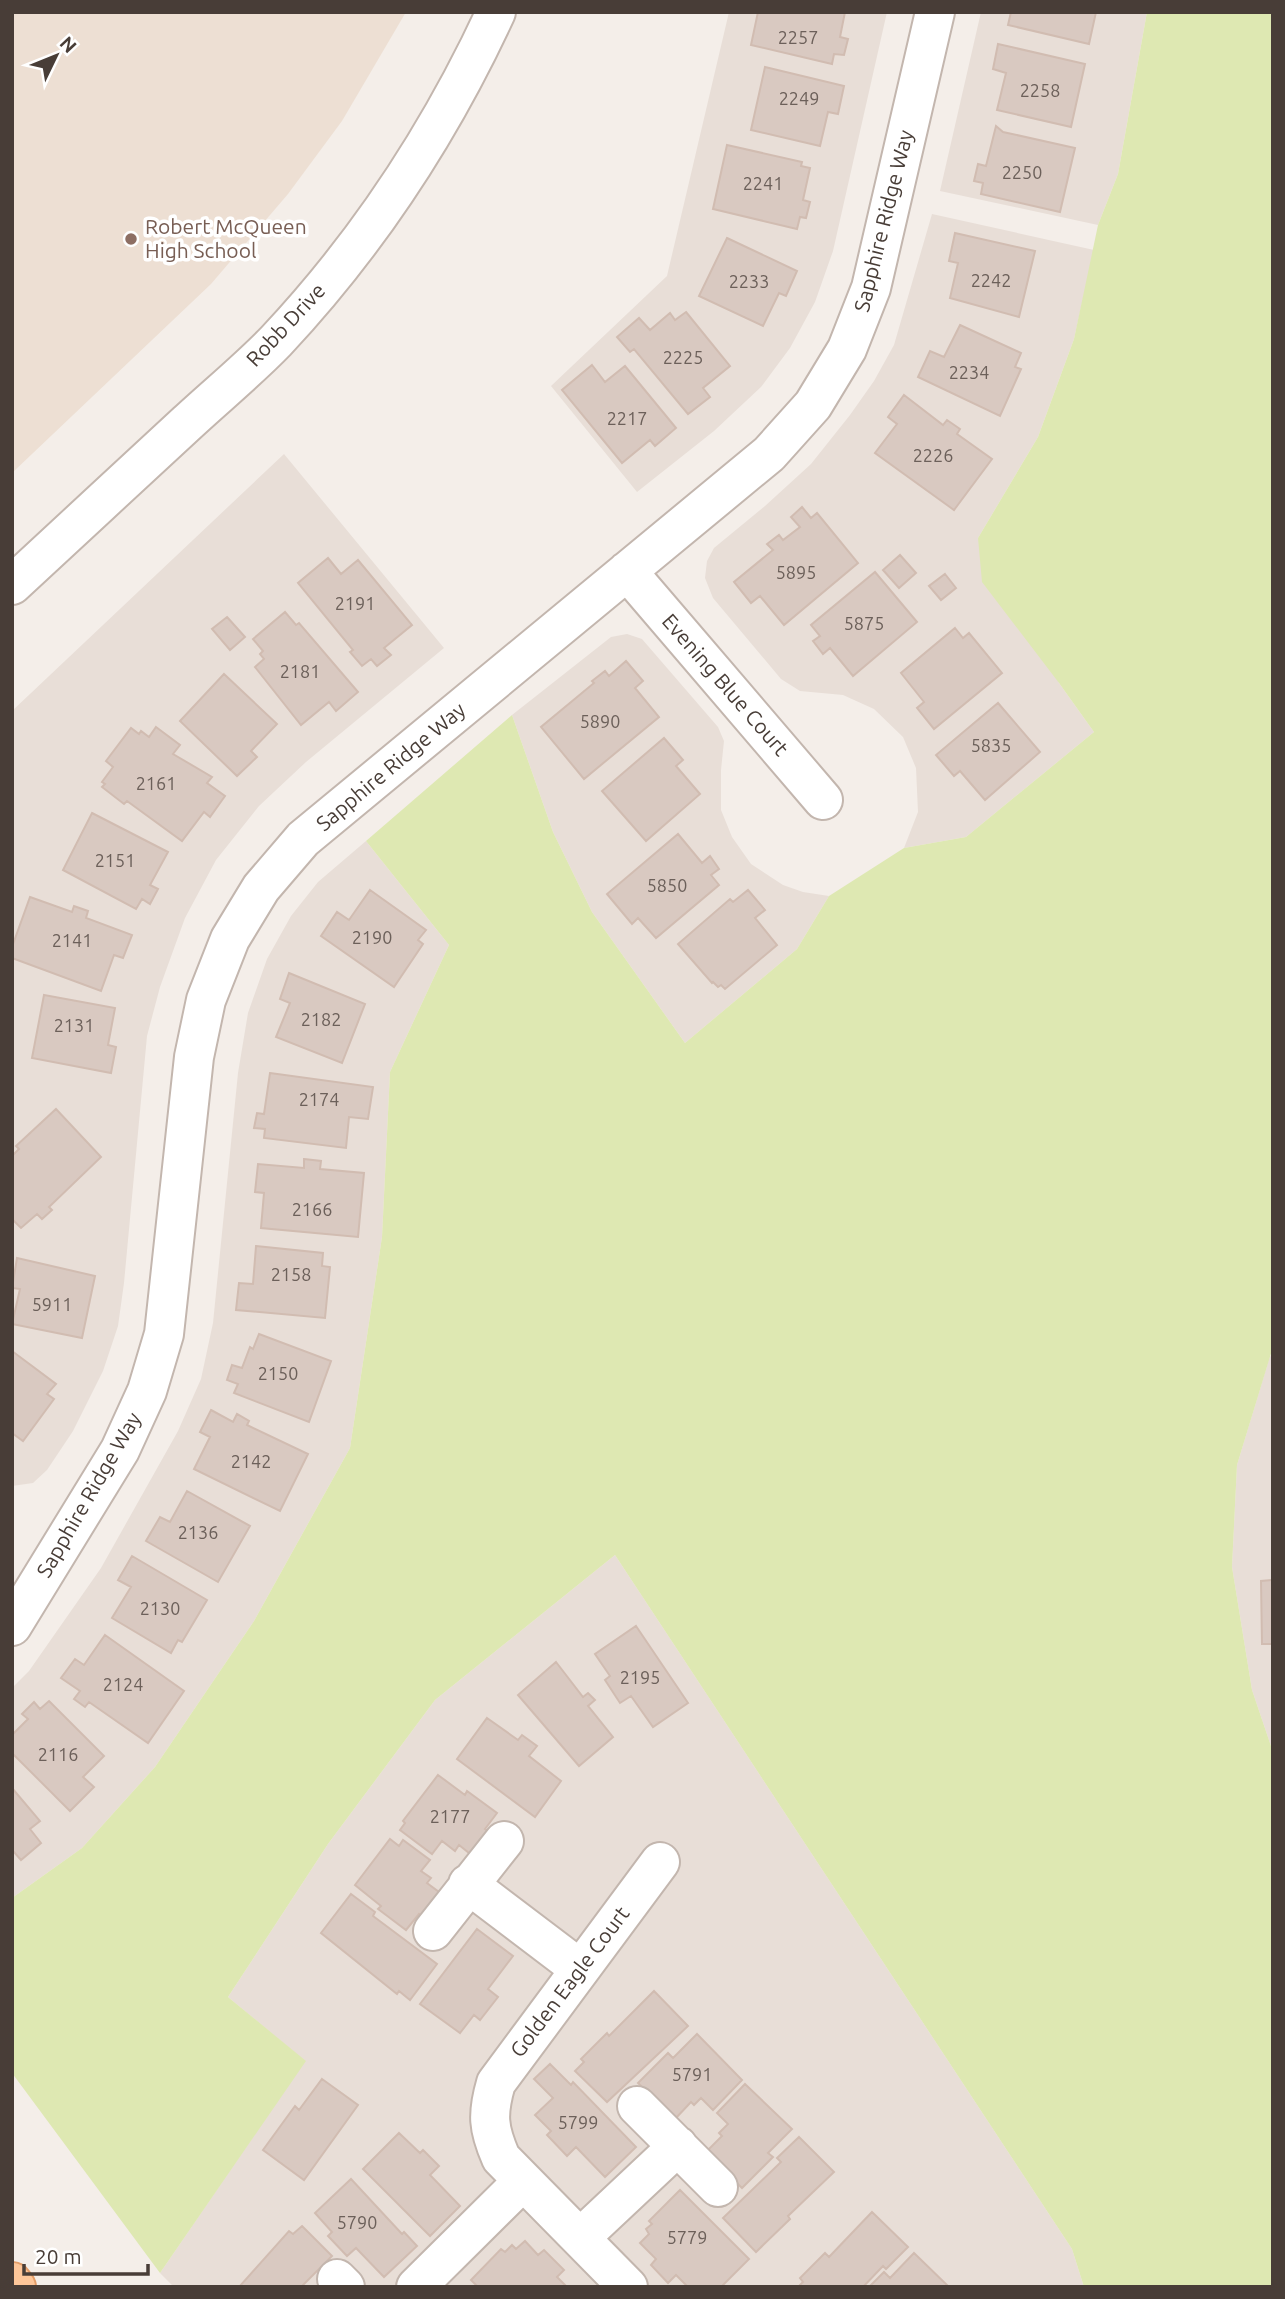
<svg xmlns="http://www.w3.org/2000/svg" width="1285" height="2299" font-family="Ubuntu,sans-serif">
<style>
.residential{fill:#e8ded7}
.education{fill:#eddfd3}
.green{fill:#dee8b2}
.building{fill:#d9c9c1;stroke:#d1bcb1;stroke-width:2}
.lines{fill:none;stroke-linecap:round;stroke-linejoin:round}
.minor-casing{stroke:#c3b6ae;stroke-width:42}
.major-casing{stroke:#e39d68;stroke-width:42}
.minor{stroke:#fff;stroke-width:38}
.major{stroke:#fdc699;stroke-width:38}
.education-dot{fill:#8d6e63;stroke:#fff;stroke-width:2.5}
.labels{text-anchor:middle;stroke-width:7;stroke-linejoin:round;paint-order:stroke}
.number-label{font-size:18px;fill:#6c605a}
.street-label{font-size:21px;fill:#483d37;stroke:#fff}
.education-label{font-size:21px;fill:#785e54;stroke:#fff;text-anchor:start}
</style>
<rect width="100%" height="100%" fill="#f4eee9"/>
<path class="residential" d="M 729,12 L 887,12 L 833,251 L 815,302 L 790,348 L 761,387 L 714,431 L 637,492 L 551,386 L 667,276 Z
M 981,12 L 1147,12 L 1118,174 L 1098,225 L 940,191 Z
M 932,214 L 1094,250 L 1074,339 L 1038,437 L 978,538 L 1059,683 L 1094,732 L 966,837 L 904,848 L 918,812 L 916,768 L 903,737 L 874,709 L 843,695 L 800,691 L 781,679 L 713,598 L 705,578 L 707,561 L 714,548 L 765,506 L 811,464 L 850,415 L 874,381 L 894,345 Z
M 284,454 L 444,648 L 306,762 L 259,806 L 216,860 L 185,918 L 160,987 L 147,1036 L 124,1283 L 118,1326 L 103,1371 L 73,1431 L 47,1470 L 33,1483 L 12,1486 L 12,711 Z
M 627,634 L 642,639 L 718,727 L 724,741 L 721,770 L 721,810 L 732,837 L 751,864 L 783,885 L 803,892 L 829,896 L 797,949 L 685,1043 L 592,912 L 553,832 L 512,715 L 611,637 Z
M 366,841 L 449,945 L 390,1072 L 382,1237 L 350,1448 L 254,1621 L 155,1767 L 82,1848 L 12,1898 L 12,1688 L 29,1671 L 101,1568 L 178,1431 L 201,1379 L 213,1323 L 238,1073 L 248,1013 L 267,959 L 291,916 L 318,882 Z
M 1270,1356 L 1273,1358 L 1273,1752 L 1252,1690 L 1232,1567 L 1237,1465 Z
M 615,1555 L 1072,2249 L 1084,2287 L 174,2287 L 160,2273 L 305,2061 L 228,1997 L 328,1844 L 435,1700 Z"/>
<path class="education" d="M 12,12 L 406,12 L 342,121 L 288,194 L 211,284 L 12,473 Z"/>
<path class="green" d="M 1147,12 L 1273,12 L 1273,1347 L 1237,1465 L 1232,1567 L 1252,1690 L 1273,1752 L 1273,2287 L 1084,2287 L 1072,2249 L 615,1555 L 435,1700 L 328,1844 L 228,1997 L 306,2061 L 160,2273 L 12,2073 L 12,1898 L 82,1848 L 155,1767 L 254,1621 L 350,1448 L 382,1237 L 390,1072 L 449,945 L 366,841 L 512,715 L 553,832 L 592,912 L 685,1043 L 797,949 L 829,896 L 904,848 L 966,837 L 1094,732 L 1059,683 L 982,582 L 978,538 L 1038,437 L 1074,339 L 1098,225 L 1118,174 Z"/>
<path class="building" d="M 758,12 L 845,12 L 840,37 L 848,39 L 844,55 L 834,54 L 832,64 L 751,45 Z
M 1011,12 L 1096,12 L 1089,44 L 1008,25 Z
M 998,44 L 1085,64 L 1071,127 L 997,110 L 1006,73 L 993,69 Z
M 765,67 L 844,86 L 838,114 L 828,112 L 820,146 L 751,130 Z
M 996,126 L 1003,132 L 1075,148 L 1060,212 L 981,194 L 983,183 L 974,181 L 978,164 L 986,166 Z
M 727,145 L 802,162 L 801,166 L 810,168 L 803,200 L 810,202 L 806,218 L 800,217 L 797,229 L 713,209 Z
M 955,233 L 1035,251 L 1019,317 L 950,298 L 958,263 L 949,261 Z
M 727,238 L 797,271 L 786,296 L 779,293 L 763,326 L 699,296 Z
M 686,312 L 730,366 L 703,388 L 710,397 L 688,414 L 634,349 L 630,352 L 617,337 L 639,318 L 650,330 L 670,313 L 675,320 Z
M 960,325 L 1021,353 L 1015,367 L 1021,369 L 1000,416 L 918,377 L 930,351 L 944,357 Z
M 592,365 L 605,382 L 625,366 L 676,428 L 655,446 L 650,440 L 622,463 L 562,390 Z
M 904,395 L 943,425 L 947,420 L 960,429 L 957,434 L 992,459 L 954,510 L 875,453 L 897,424 L 888,417 Z
M 802,507 L 811,518 L 817,513 L 858,563 L 784,625 L 760,596 L 751,603 L 734,582 L 773,550 L 767,544 L 779,535 L 783,540 L 800,527 L 791,517 Z
M 900,555 L 916,573 L 899,588 L 883,570 Z
M 328,558 L 341,574 L 358,560 L 412,625 L 384,648 L 391,655 L 377,666 L 371,659 L 362,666 L 350,652 L 353,650 L 298,583 Z
M 875,572 L 917,622 L 853,676 L 830,648 L 823,654 L 813,641 L 820,636 L 811,625 Z
M 945,574 L 956,588 L 941,600 L 929,586 Z
M 285,612 L 296,625 L 299,623 L 358,692 L 336,711 L 329,702 L 301,725 L 255,667 L 264,659 L 260,654 L 263,651 L 253,639 Z
M 227,617 L 245,637 L 230,650 L 212,629 Z
M 955,628 L 963,638 L 969,633 L 1002,673 L 934,729 L 917,708 L 924,702 L 901,673 Z
M 626,661 L 643,681 L 635,688 L 659,717 L 584,779 L 541,727 L 594,683 L 592,681 L 605,671 L 609,676 Z
M 224,674 L 277,724 L 251,751 L 257,757 L 237,776 L 180,721 Z
M 998,703 L 1040,752 L 985,800 L 960,771 L 954,776 L 936,755 Z
M 156,727 L 180,745 L 173,754 L 212,777 L 207,783 L 225,796 L 210,817 L 204,812 L 182,841 L 127,801 L 124,804 L 102,787 L 105,784 L 102,782 L 113,767 L 106,761 L 131,728 L 139,734 L 141,731 L 149,737 Z
M 664,738 L 683,760 L 676,766 L 700,794 L 646,841 L 602,791 Z
M 92,813 L 168,852 L 150,885 L 158,889 L 150,904 L 142,899 L 136,909 L 63,870 Z
M 678,834 L 702,863 L 710,856 L 719,869 L 711,875 L 719,885 L 656,938 L 638,918 L 632,924 L 607,894 Z
M 370,890 L 426,930 L 418,940 L 423,944 L 394,987 L 321,936 L 337,912 L 349,920 Z
M 748,890 L 765,910 L 755,918 L 777,945 L 725,989 L 721,985 L 718,987 L 713,982 L 712,983 L 678,944 L 730,899 L 733,902 Z
M 30,897 L 72,912 L 74,906 L 88,911 L 86,918 L 132,935 L 123,958 L 114,955 L 101,991 L 12,958 L 12,947 Z
M 289,973 L 365,1004 L 342,1063 L 276,1037 L 290,1003 L 280,999 Z
M 44,995 L 115,1008 L 108,1045 L 116,1047 L 111,1073 L 32,1058 Z
M 270,1073 L 373,1087 L 368,1119 L 349,1117 L 346,1148 L 264,1138 L 265,1129 L 254,1128 L 257,1113 L 264,1114 Z
M 56,1109 L 101,1157 L 49,1207 L 52,1210 L 42,1219 L 37,1214 L 21,1228 L 12,1219 L 12,1156 L 19,1149 L 16,1146 Z
M 304,1159 L 321,1161 L 320,1169 L 364,1173 L 358,1237 L 261,1228 L 264,1193 L 255,1192 L 258,1164 L 304,1168 Z
M 256,1246 L 323,1253 L 322,1266 L 330,1267 L 325,1318 L 236,1310 L 239,1283 L 253,1284 Z
M 17,1258 L 95,1276 L 82,1338 L 12,1324 L 20,1289 L 12,1288 Z
M 259,1334 L 331,1361 L 309,1422 L 234,1393 L 238,1384 L 227,1380 L 232,1365 L 242,1368 L 250,1347 L 253,1349 Z
M 12,1351 L 56,1384 L 47,1394 L 54,1399 L 23,1441 L 12,1433 Z
M 211,1410 L 233,1422 L 237,1414 L 249,1421 L 247,1425 L 308,1454 L 280,1511 L 194,1469 L 210,1437 L 200,1432 Z
M 187,1491 L 250,1526 L 218,1582 L 146,1541 L 160,1517 L 170,1522 Z
M 132,1556 L 207,1600 L 182,1642 L 178,1640 L 171,1653 L 112,1618 L 131,1587 L 118,1580 Z
M 1273,1580 L 1273,1644 L 1262,1644 L 1261,1581 Z
M 636,1626 L 688,1703 L 653,1727 L 631,1696 L 620,1703 L 605,1680 L 610,1676 L 595,1654 Z
M 105,1635 L 184,1691 L 148,1743 L 89,1702 L 85,1707 L 74,1699 L 80,1691 L 61,1678 L 75,1659 L 84,1665 Z
M 556,1662 L 583,1697 L 588,1693 L 595,1700 L 588,1706 L 613,1737 L 579,1766 L 518,1695 Z
M 49,1701 L 104,1756 L 83,1777 L 94,1787 L 70,1811 L 12,1753 L 12,1735 L 28,1719 L 22,1714 L 34,1702 L 40,1709 Z
M 487,1718 L 518,1740 L 522,1735 L 537,1746 L 529,1756 L 561,1781 L 535,1817 L 457,1759 Z
M 438,1775 L 465,1795 L 467,1791 L 497,1813 L 485,1829 L 492,1834 L 474,1857 L 459,1845 L 455,1851 L 442,1841 L 432,1854 L 400,1830 L 405,1823 L 403,1821 Z
M 12,1788 L 40,1821 L 30,1829 L 41,1843 L 21,1860 L 14,1852 L 12,1853 Z
M 390,1839 L 399,1846 L 403,1840 L 430,1860 L 421,1871 L 431,1878 L 427,1883 L 443,1895 L 425,1919 L 419,1914 L 406,1930 L 378,1909 L 381,1906 L 355,1885 Z
M 351,1894 L 375,1912 L 373,1916 L 437,1964 L 410,2000 L 399,1991 L 397,1994 L 321,1933 Z
M 477,1929 L 513,1956 L 488,1989 L 498,1997 L 480,2020 L 474,2015 L 460,2033 L 420,2004 Z
M 654,1991 L 688,2026 L 607,2102 L 575,2071 L 584,2062 L 581,2059 L 607,2033 L 609,2036 Z
M 697,2034 L 742,2080 L 713,2110 L 701,2098 L 694,2105 L 691,2102 L 675,2119 L 638,2083 L 668,2053 L 673,2058 Z
M 550,2064 L 571,2085 L 573,2082 L 636,2147 L 605,2177 L 576,2147 L 567,2156 L 547,2135 L 551,2131 L 535,2115 L 553,2098 L 534,2079 Z
M 322,2079 L 358,2105 L 304,2180 L 263,2150 L 295,2106 L 299,2110 Z
M 745,2084 L 792,2129 L 768,2153 L 773,2157 L 742,2188 L 706,2152 L 722,2136 L 719,2133 L 728,2124 L 717,2113 Z
M 399,2133 L 420,2153 L 423,2150 L 439,2166 L 430,2175 L 460,2206 L 430,2236 L 363,2169 Z
M 799,2137 L 834,2172 L 788,2216 L 790,2219 L 756,2252 L 723,2218 L 781,2162 L 777,2158 Z
M 351,2179 L 402,2234 L 404,2232 L 417,2246 L 384,2277 L 356,2248 L 347,2256 L 328,2236 L 332,2232 L 315,2213 Z
M 680,2190 L 749,2259 L 721,2287 L 688,2287 L 676,2275 L 668,2283 L 651,2265 L 656,2259 L 640,2243 L 649,2234 L 646,2229 L 652,2224 L 649,2221 Z
M 872,2212 L 908,2247 L 886,2269 L 883,2266 L 863,2287 L 798,2287 L 803,2282 L 800,2278 L 825,2253 L 829,2257 Z
M 302,2226 L 332,2256 L 301,2287 L 239,2287 L 289,2231 L 293,2234 Z
M 525,2241 L 538,2255 L 544,2250 L 564,2270 L 557,2277 L 567,2287 L 478,2287 L 471,2280 L 501,2249 L 505,2252 L 512,2245 L 516,2249 Z
M 914,2253 L 949,2287 L 869,2287 L 884,2272 L 890,2278 Z"/>
<g class="lines">
<g class="minor-casing">
<path id="minor" d="M 627,571 L 823,800
M 12,585 C 70,531 129,477 187,423 C 216,396 248,370 276,341 C 367,244 440,133 496,12
M 12,1626 L 120,1450 L 147,1391 L 164,1334 L 194,1057 L 206,1000 L 230,939 L 261,888 L 303,839 L 769,454 L 813,405 L 847,349 L 871,288 L 935,12
M 468,1884 L 580,1969
M 433,1931 L 504,1841
M 637,2106 L 718,2187
M 580,2238 L 678,2146
M 337,2279 L 345,2287
M 416,2287 L 523,2181
M 628,2287 L 501,2158 C 488,2128 487,2114 496,2083 L 660,1862"/>
</g>
<g class="major-casing">
<path id="major" d="M 12,2282 L 16,2287"/>
</g>
<use href="#minor" class="minor"/>
<use href="#major" class="major"/>
</g>
<circle class="education-dot" cx="131" cy="239" r="7"/>
<g class="labels">
<g class="number-label">
<text x="798" y="44">2257</text>
<text x="1040" y="97">2258</text>
<text x="799" y="105">2249</text>
<text x="1022" y="179">2250</text>
<text x="763" y="190">2241</text>
<text x="991" y="287">2242</text>
<text x="749" y="288">2233</text>
<text x="683" y="364">2225</text>
<text x="969" y="379">2234</text>
<text x="627" y="425">2217</text>
<text x="933" y="462">2226</text>
<text x="796" y="579">5895</text>
<text x="355" y="610">2191</text>
<text x="864" y="630">5875</text>
<text x="300" y="678">2181</text>
<text x="600" y="728">5890</text>
<text x="991" y="752">5835</text>
<text x="156" y="790">2161</text>
<text x="115" y="867">2151</text>
<text x="667" y="892">5850</text>
<text x="372" y="944">2190</text>
<text x="72" y="947">2141</text>
<text x="321" y="1026">2182</text>
<text x="74" y="1032">2131</text>
<text x="319" y="1106">2174</text>
<text x="312" y="1216">2166</text>
<text x="291" y="1281">2158</text>
<text x="52" y="1311">5911</text>
<text x="278" y="1380">2150</text>
<text x="251" y="1468">2142</text>
<text x="198" y="1539">2136</text>
<text x="160" y="1615">2130</text>
<text x="640" y="1684">2195</text>
<text x="123" y="1691">2124</text>
<text x="58" y="1761">2116</text>
<text x="450" y="1823">2177</text>
<text x="692" y="2081">5791</text>
<text x="578" y="2129">5799</text>
<text x="357" y="2229">5790</text>
<text x="687" y="2244">5779</text>
</g>
<g class="street-label">
<text transform="translate(884 221) rotate(-76)" y="7">Sapphire Ridge Way</text>
<text transform="translate(286 325) rotate(-47)" y="7">Robb Drive</text>
<text transform="translate(725 685) rotate(49)" y="7">Evening Blue Court</text>
<text transform="translate(391 767) rotate(-40)" y="7">Sapphire Ridge Way</text>
<text transform="translate(89 1495) rotate(-60)" y="7">Sapphire Ridge Way</text>
<text transform="translate(570 1982) rotate(-53)" y="7">Golden Eagle Court</text>
</g>
<g class="education-label">
<text x="145" y="234">Robert McQueen<tspan x="145" dy="24">High School</tspan></text>
</g>
</g>
<rect width="1285" height="2299" fill="none" stroke="#483d37" stroke-width="28"/>
<g transform="translate(56 56) rotate(47)" stroke="#ffffff" stroke-width="5" paint-order="stroke">
<path d="M0-5L12 26L0 18L-12 26Z" fill="#483d37"/>
<text y="-10" font-size="19" font-weight="bold" text-anchor="middle" fill="#483d37">N</text>
</g>
<path d="M24 2264v10h124v-10" fill="none" stroke="#483d37" stroke-width="3.5"/>
<text x="35" y="2264" font-size="21" fill="#483d37" stroke="#ffffff" stroke-width="5" paint-order="stroke">20 m</text>
</svg>
